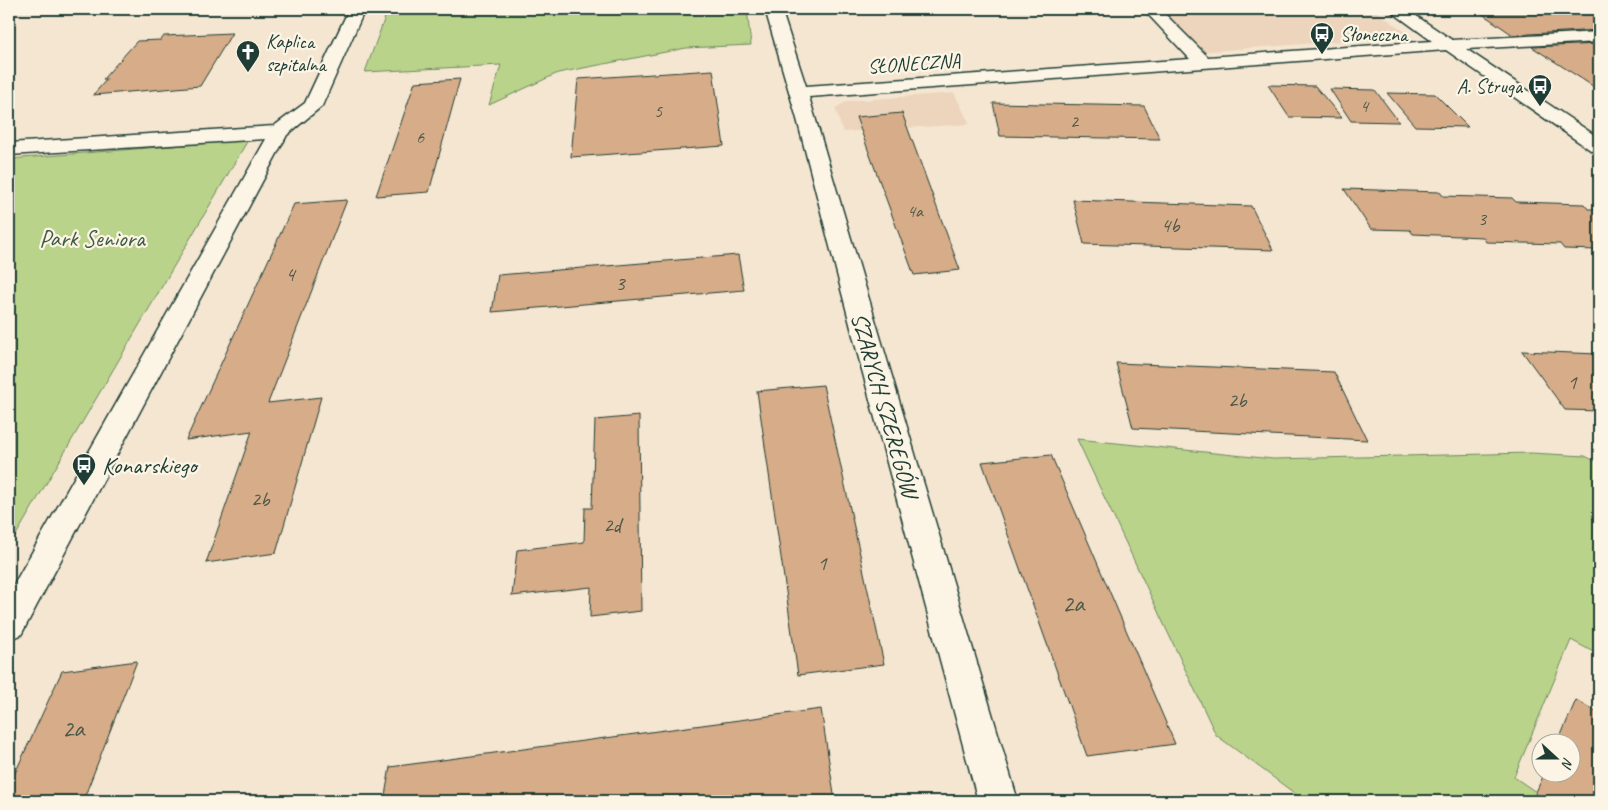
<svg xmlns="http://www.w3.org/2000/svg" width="1608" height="810" font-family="Caveat,sans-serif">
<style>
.built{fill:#ecd5bc}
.green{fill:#bad38a;stroke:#6c885f}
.building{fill:#d7ac88;stroke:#1f3d34}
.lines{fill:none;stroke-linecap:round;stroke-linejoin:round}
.street-casing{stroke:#1f3d34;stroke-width:3}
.street{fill:#fcf5e5;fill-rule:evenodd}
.labels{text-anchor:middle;stroke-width:4.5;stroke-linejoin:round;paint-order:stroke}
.far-number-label{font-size:18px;fill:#4d5949}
.far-poi-label{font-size:20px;fill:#1f3d34;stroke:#fcf5e5;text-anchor:start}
.far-street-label{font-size:20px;fill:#1f3d34;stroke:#fcf5e5}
.number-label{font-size:21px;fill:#4d5949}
.park-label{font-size:24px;fill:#3e5b45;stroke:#fcf5e5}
.street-label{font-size:24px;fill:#1f3d34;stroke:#fcf5e5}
.poi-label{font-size:24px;fill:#1f3d34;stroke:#fcf5e5;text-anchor:start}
.near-number-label{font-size:25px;fill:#4d5949}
</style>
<rect width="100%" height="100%" fill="#f5e6d2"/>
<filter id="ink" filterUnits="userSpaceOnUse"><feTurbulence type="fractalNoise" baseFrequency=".02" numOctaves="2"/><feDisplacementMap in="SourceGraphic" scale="10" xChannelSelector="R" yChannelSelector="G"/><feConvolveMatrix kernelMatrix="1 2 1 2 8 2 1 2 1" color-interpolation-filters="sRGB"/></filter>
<g filter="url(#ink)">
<path class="built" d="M 1155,9 L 1373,9 L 1411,36 L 1198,52 Z
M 954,93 L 970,124 L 843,132 L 835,108 L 848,101 Z"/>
<path class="green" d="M 388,9 L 747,9 L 751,45 L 686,48 L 558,73 L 489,105 L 501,65 L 365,72 Z
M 248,140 L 9,547 L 9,159 Z
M 1077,439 L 1273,459 L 1531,453 L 1585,456 L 1599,463 L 1599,655 L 1571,640 L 1514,777 L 1549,801 L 1305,801 L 1216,735 Z"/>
<path class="building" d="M 1475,9 L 1599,9 L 1599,30 L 1513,35 Z
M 232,33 L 200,86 L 93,95 L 107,79 L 103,79 L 137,41 L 161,40 L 164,36 Z
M 1599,44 L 1599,90 L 1532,47 Z
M 713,70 L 724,146 L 571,157 L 578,79 Z
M 460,79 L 429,192 L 376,196 L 415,82 Z
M 1268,85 L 1315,86 L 1342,118 L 1289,117 Z
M 1330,89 L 1375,90 L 1399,122 L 1351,121 Z
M 1387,93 L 1435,94 L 1468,127 L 1415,126 Z
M 993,103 L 1144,106 L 1160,139 L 1000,136 Z
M 902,113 L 960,270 L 914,275 L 856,117 Z
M 1344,189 L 1440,192 L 1443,196 L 1512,198 L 1516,202 L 1584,204 L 1588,209 L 1599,209 L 1599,250 L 1564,249 L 1560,244 L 1486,242 L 1483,237 L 1413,234 L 1410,230 L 1371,229 Z
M 347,200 L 268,403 L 321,397 L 276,553 L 206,563 L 252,431 L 186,440 L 294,204 Z
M 1073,200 L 1251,206 L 1273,250 L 1084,244 Z
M 738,255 L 744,290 L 492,312 L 498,275 Z
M 1522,351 L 1599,354 L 1599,411 L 1565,410 Z
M 1116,363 L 1334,372 L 1367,440 L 1133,428 Z
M 823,385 L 884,664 L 798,675 L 757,391 Z
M 639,416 L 641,611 L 590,617 L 591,587 L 512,596 L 517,550 L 584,542 L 585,508 L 592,508 L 595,420 Z
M 1051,455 L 1175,744 L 1087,756 L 982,462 Z
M 137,661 L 83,801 L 9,801 L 9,786 L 62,671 Z
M 1576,700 L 1599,713 L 1599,801 L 1532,801 L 1545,772 L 1570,772 L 1570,742 L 1558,742 Z
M 821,709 L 835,801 L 384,801 L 390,767 Z"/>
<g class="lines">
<g class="street-casing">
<path id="street" d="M 349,9 L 365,9 L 322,106 L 287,135 L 21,635 L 9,639 L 9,593 L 266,139 L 9,155 L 9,143 L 274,126 L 305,103 Z
M 765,9 L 781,9 L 806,86 L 1190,59 L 1143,9 L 1160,9 L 1208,57 L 1432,41 L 1388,9 L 1406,9 L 1452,40 L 1599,32 L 1599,42 L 1466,49 L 1599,138 L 1599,153 L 1592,151 L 1446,50 L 809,97 L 1018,801 L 978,801 L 858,355 L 797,119 Z"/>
</g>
<use href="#street" class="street"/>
</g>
</g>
<defs>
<g id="bus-pin" transform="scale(1.25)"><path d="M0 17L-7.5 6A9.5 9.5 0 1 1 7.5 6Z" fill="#1f3d34" stroke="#fcf5e5"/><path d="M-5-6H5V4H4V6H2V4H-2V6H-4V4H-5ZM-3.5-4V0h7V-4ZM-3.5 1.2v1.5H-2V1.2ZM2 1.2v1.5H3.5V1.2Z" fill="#fff"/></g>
<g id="church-pin" transform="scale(1.25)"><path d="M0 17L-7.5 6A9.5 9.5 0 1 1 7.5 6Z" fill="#1f3d34" stroke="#fcf5e5"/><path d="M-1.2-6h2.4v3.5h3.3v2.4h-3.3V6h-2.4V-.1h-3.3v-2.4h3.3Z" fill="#fff"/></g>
</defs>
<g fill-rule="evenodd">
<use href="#bus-pin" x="1322" y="34"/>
<use href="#church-pin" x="248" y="52"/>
<use href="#bus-pin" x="1540" y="86"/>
<use href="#bus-pin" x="84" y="465"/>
</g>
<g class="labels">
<g class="far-number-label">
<text x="1364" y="112">4</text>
<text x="658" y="117">5</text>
<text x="1074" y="127">2</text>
<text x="420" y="143">6</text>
<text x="915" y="217">4a</text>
<text x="1482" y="225">3</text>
</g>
<g class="far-poi-label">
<text x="1340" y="41">Słoneczna</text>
<text x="266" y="48">Kaplica<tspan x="266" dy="23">szpitalna</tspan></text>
<text x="1522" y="93" text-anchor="end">A. Struga</text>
</g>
<g class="far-street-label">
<text transform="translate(914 63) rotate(-4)" y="7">SŁONECZNA</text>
</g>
<g class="number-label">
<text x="1170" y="232">4b</text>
<text x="290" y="281">4</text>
<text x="620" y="290">3</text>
<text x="1572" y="389">1</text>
<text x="1237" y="407">2b</text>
<text x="260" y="506">2b</text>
<text x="612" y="532">2d</text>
<text x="822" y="570">1</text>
</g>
<g class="park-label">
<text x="92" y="246">Park Seniora</text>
</g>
<g class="street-label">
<text transform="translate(885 405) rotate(74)" y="8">SZARYCH SZEREGÓW</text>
</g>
<g class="poi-label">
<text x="102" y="473">Konarskiego</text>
</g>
<g class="near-number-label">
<text x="1073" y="612">2a</text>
<text x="73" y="737">2a</text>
</g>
</g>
<rect width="1608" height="810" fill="none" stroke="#fcf5e5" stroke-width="30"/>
<rect x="15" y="15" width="1578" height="780" fill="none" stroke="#1f3d34" stroke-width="2" filter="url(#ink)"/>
<g transform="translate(1556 758) rotate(111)"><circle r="24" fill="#fcf5e5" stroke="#a4ab9e"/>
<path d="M0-4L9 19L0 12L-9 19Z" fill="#1f3d34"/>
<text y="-8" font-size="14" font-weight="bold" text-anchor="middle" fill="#1f3d34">N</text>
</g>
</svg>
